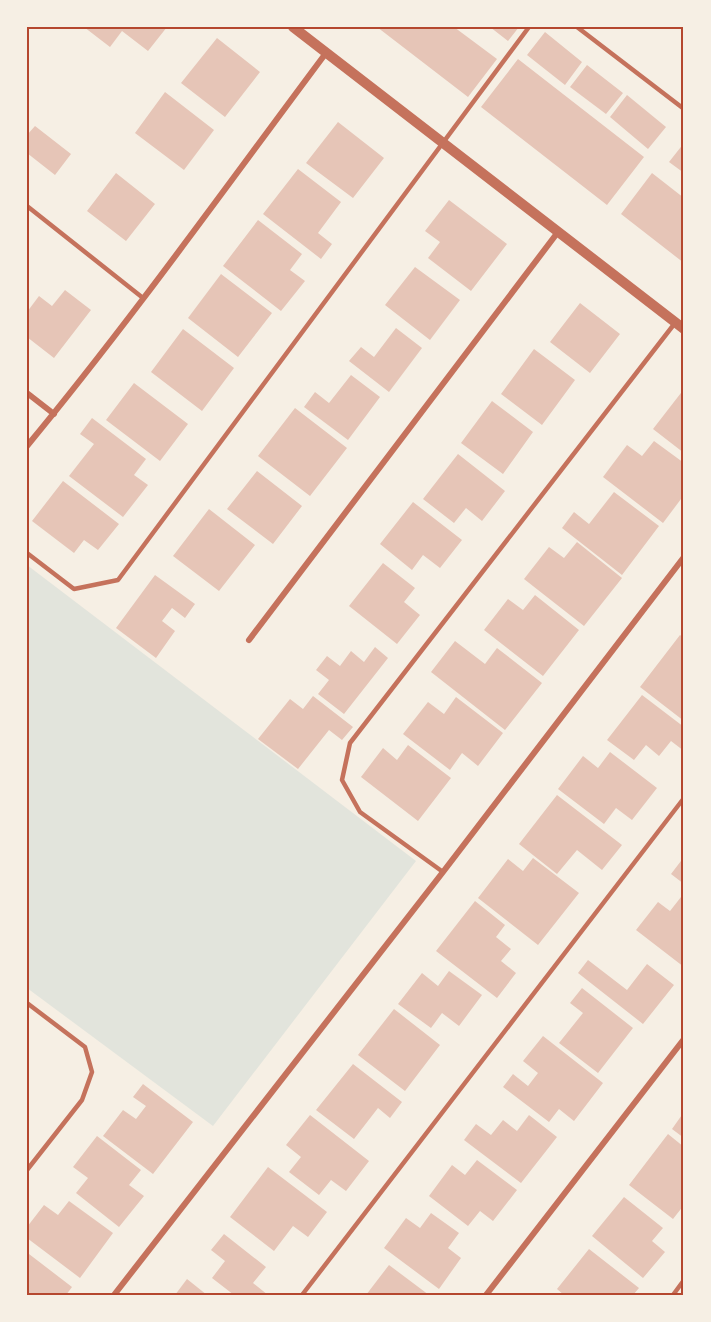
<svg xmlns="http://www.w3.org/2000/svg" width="711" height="1322" font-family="Poppins,sans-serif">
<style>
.green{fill:#e2e4dc}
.building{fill:#e6c5b7}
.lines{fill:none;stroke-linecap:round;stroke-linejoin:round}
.service{stroke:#c5725c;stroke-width:4.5}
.minor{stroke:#c5725c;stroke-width:6}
.tertiary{stroke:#c5725c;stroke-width:10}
.neatline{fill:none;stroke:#b5482f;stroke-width:2}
</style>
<rect width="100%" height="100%" fill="#f6efe4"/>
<path class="green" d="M 27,565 L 416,861 L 213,1126 L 27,988 Z"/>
<path class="building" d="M 84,27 L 167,27 L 148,51 L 122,31 L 110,47 Z
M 377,27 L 454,27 L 497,59 L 468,97 Z
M 490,27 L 519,27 L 508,41 Z
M 545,32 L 582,62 L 565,85 L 527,55 Z
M 217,38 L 260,72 L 225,117 L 181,83 Z
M 518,59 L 644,157 L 607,205 L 481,107 Z
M 587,65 L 623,93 L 606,114 L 570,87 Z
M 165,92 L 214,130 L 184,170 L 135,133 Z
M 627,95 L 666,127 L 648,149 L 610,117 Z
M 338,122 L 384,158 L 353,198 L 306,163 Z
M 35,126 L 71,154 L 55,175 L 27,153 L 27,135 Z
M 684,143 L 684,173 L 669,162 Z
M 298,169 L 341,202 L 318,233 L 332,244 L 321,259 L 263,214 Z
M 116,173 L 155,204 L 126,241 L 87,211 Z
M 652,173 L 684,198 L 684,263 L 621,214 Z
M 449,200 L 507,244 L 471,291 L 428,258 L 440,242 L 425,231 Z
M 258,220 L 302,254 L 290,270 L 305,281 L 281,311 L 223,266 Z
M 415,267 L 460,300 L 430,340 L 385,305 Z
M 221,274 L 272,313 L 238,357 L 188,318 Z
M 65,290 L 91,310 L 54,358 L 27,337 L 27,312 L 39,296 L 52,306 Z
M 580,303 L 620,334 L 590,373 L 550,342 Z
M 396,328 L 422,348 L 389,392 L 349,361 L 361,347 L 374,357 Z
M 183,329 L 234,368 L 202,411 L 151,372 Z
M 534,349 L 575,380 L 542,425 L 501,394 Z
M 351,375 L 380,397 L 348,440 L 304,407 L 315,392 L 329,403 Z
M 134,383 L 188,424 L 160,461 L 106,420 Z
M 684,389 L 684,453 L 653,429 Z
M 492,401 L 533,432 L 503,474 L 461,443 Z
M 295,408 L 347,448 L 310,496 L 258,456 Z
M 92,418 L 146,459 L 134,475 L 148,485 L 123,517 L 69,476 L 94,444 L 80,434 Z
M 654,441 L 684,463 L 684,495 L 663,523 L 603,477 L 627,445 L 642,456 Z
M 458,454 L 505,491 L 482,521 L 466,508 L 454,523 L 423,499 Z
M 257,471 L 302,506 L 273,544 L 227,509 Z
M 63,481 L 119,524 L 98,550 L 84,540 L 74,553 L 32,521 Z
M 614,492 L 659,526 L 622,575 L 562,528 L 574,512 L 589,524 Z
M 413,502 L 462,540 L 440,568 L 423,555 L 412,570 L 380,544 Z
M 209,509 L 255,545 L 219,591 L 173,556 Z
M 577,542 L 622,578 L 584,626 L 524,579 L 549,547 L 564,558 Z
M 383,563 L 415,588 L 404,602 L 420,615 L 397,644 L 349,606 Z
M 155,575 L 195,604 L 185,618 L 172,608 L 162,621 L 175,631 L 156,658 L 116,628 Z
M 535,595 L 579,630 L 543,676 L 484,630 L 508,599 L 523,610 Z
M 680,635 L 684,638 L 684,721 L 640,687 Z
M 455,641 L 485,664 L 497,648 L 542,683 L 505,730 L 431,672 Z
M 375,647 L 388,658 L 344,714 L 318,694 L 329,680 L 316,670 L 327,656 L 340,666 L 351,651 L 364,662 Z
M 642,695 L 684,727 L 684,751 L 671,741 L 659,756 L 646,745 L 634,760 L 607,740 Z
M 313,696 L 353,727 L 342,740 L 329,730 L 298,769 L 258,739 L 290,699 L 303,709 Z
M 456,697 L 503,733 L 478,766 L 462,753 L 450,770 L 403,734 L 428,702 L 444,714 Z
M 408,745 L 451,778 L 418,821 L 361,777 L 383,748 L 397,760 Z
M 610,752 L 657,788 L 632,820 L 616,808 L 604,824 L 558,789 L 583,756 L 598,768 Z
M 557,795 L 622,845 L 602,870 L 577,850 L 557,874 L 519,844 Z
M 684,857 L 684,884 L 671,874 Z
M 533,858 L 579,893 L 538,945 L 478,898 L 508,859 L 523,871 Z
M 681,897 L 684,899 L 684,967 L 636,930 L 658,902 L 670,911 Z
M 475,901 L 505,925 L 496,937 L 511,949 L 501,961 L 516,973 L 497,998 L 436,951 Z
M 588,960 L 627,990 L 647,964 L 674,985 L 643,1024 L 578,973 Z
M 449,971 L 482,995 L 459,1026 L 442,1013 L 431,1028 L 398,1004 L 422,973 L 438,986 Z
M 582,988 L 633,1028 L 598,1073 L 559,1043 L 583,1013 L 570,1003 Z
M 394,1009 L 440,1045 L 405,1091 L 358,1055 Z
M 543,1036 L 603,1083 L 574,1121 L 559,1109 L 549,1122 L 503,1087 L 513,1074 L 528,1086 L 538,1073 L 523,1061 Z
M 353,1064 L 402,1102 L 390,1118 L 378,1108 L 354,1139 L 316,1110 Z
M 143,1084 L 193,1122 L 153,1174 L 103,1136 L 123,1110 L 136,1119 L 146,1106 L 133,1097 Z
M 684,1112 L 684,1138 L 672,1129 Z
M 310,1115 L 369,1161 L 346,1191 L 331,1180 L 319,1195 L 289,1172 L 301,1157 L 286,1145 Z
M 529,1115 L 557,1137 L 521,1183 L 464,1140 L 476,1124 L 491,1135 L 503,1120 L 517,1131 Z
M 668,1134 L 684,1147 L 684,1205 L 673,1219 L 629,1185 Z
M 97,1136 L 141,1170 L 129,1185 L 144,1196 L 119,1227 L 76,1193 L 88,1178 L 73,1167 Z
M 477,1160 L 517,1190 L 493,1221 L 480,1211 L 468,1226 L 429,1196 L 452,1165 L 465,1175 Z
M 268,1167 L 327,1212 L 308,1237 L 293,1226 L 274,1251 L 230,1217 Z
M 624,1197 L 663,1228 L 652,1241 L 665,1252 L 643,1278 L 592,1236 Z
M 69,1201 L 113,1233 L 80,1278 L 27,1238 L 27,1227 L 44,1205 L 58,1215 Z
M 431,1213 L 459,1233 L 448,1248 L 461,1258 L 439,1289 L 384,1248 L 406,1218 L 420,1228 Z
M 224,1234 L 266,1267 L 253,1283 L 268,1295 L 234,1295 L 212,1278 L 225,1261 L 211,1250 Z
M 589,1249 L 639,1288 L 633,1295 L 564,1295 L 557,1289 Z
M 29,1254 L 72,1287 L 66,1295 L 27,1295 L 27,1257 Z
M 389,1265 L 429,1295 L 366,1295 Z
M 187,1279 L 207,1295 L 175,1295 Z"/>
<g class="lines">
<path class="service" d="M 577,27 L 684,109
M 27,206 L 143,298
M 27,553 L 74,589 L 118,580 L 529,27
M 443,872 L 360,812 L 342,780 L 350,743 L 675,323
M 27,1003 L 85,1047 L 92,1072 L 82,1100 L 27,1170
M 302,1295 L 684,798
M 673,1295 L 684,1280"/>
<path class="minor" d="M 27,393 L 54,414
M 27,446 C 132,319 228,184 326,53
M 249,640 L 558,232
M 114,1295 L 443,872 L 684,557
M 486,1295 L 684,1039"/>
<path class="tertiary" d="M 293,27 L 684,329"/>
</g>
<rect width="711" height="1322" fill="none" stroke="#f6efe4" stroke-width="57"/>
<rect x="28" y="28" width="654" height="1266" class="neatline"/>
</svg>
